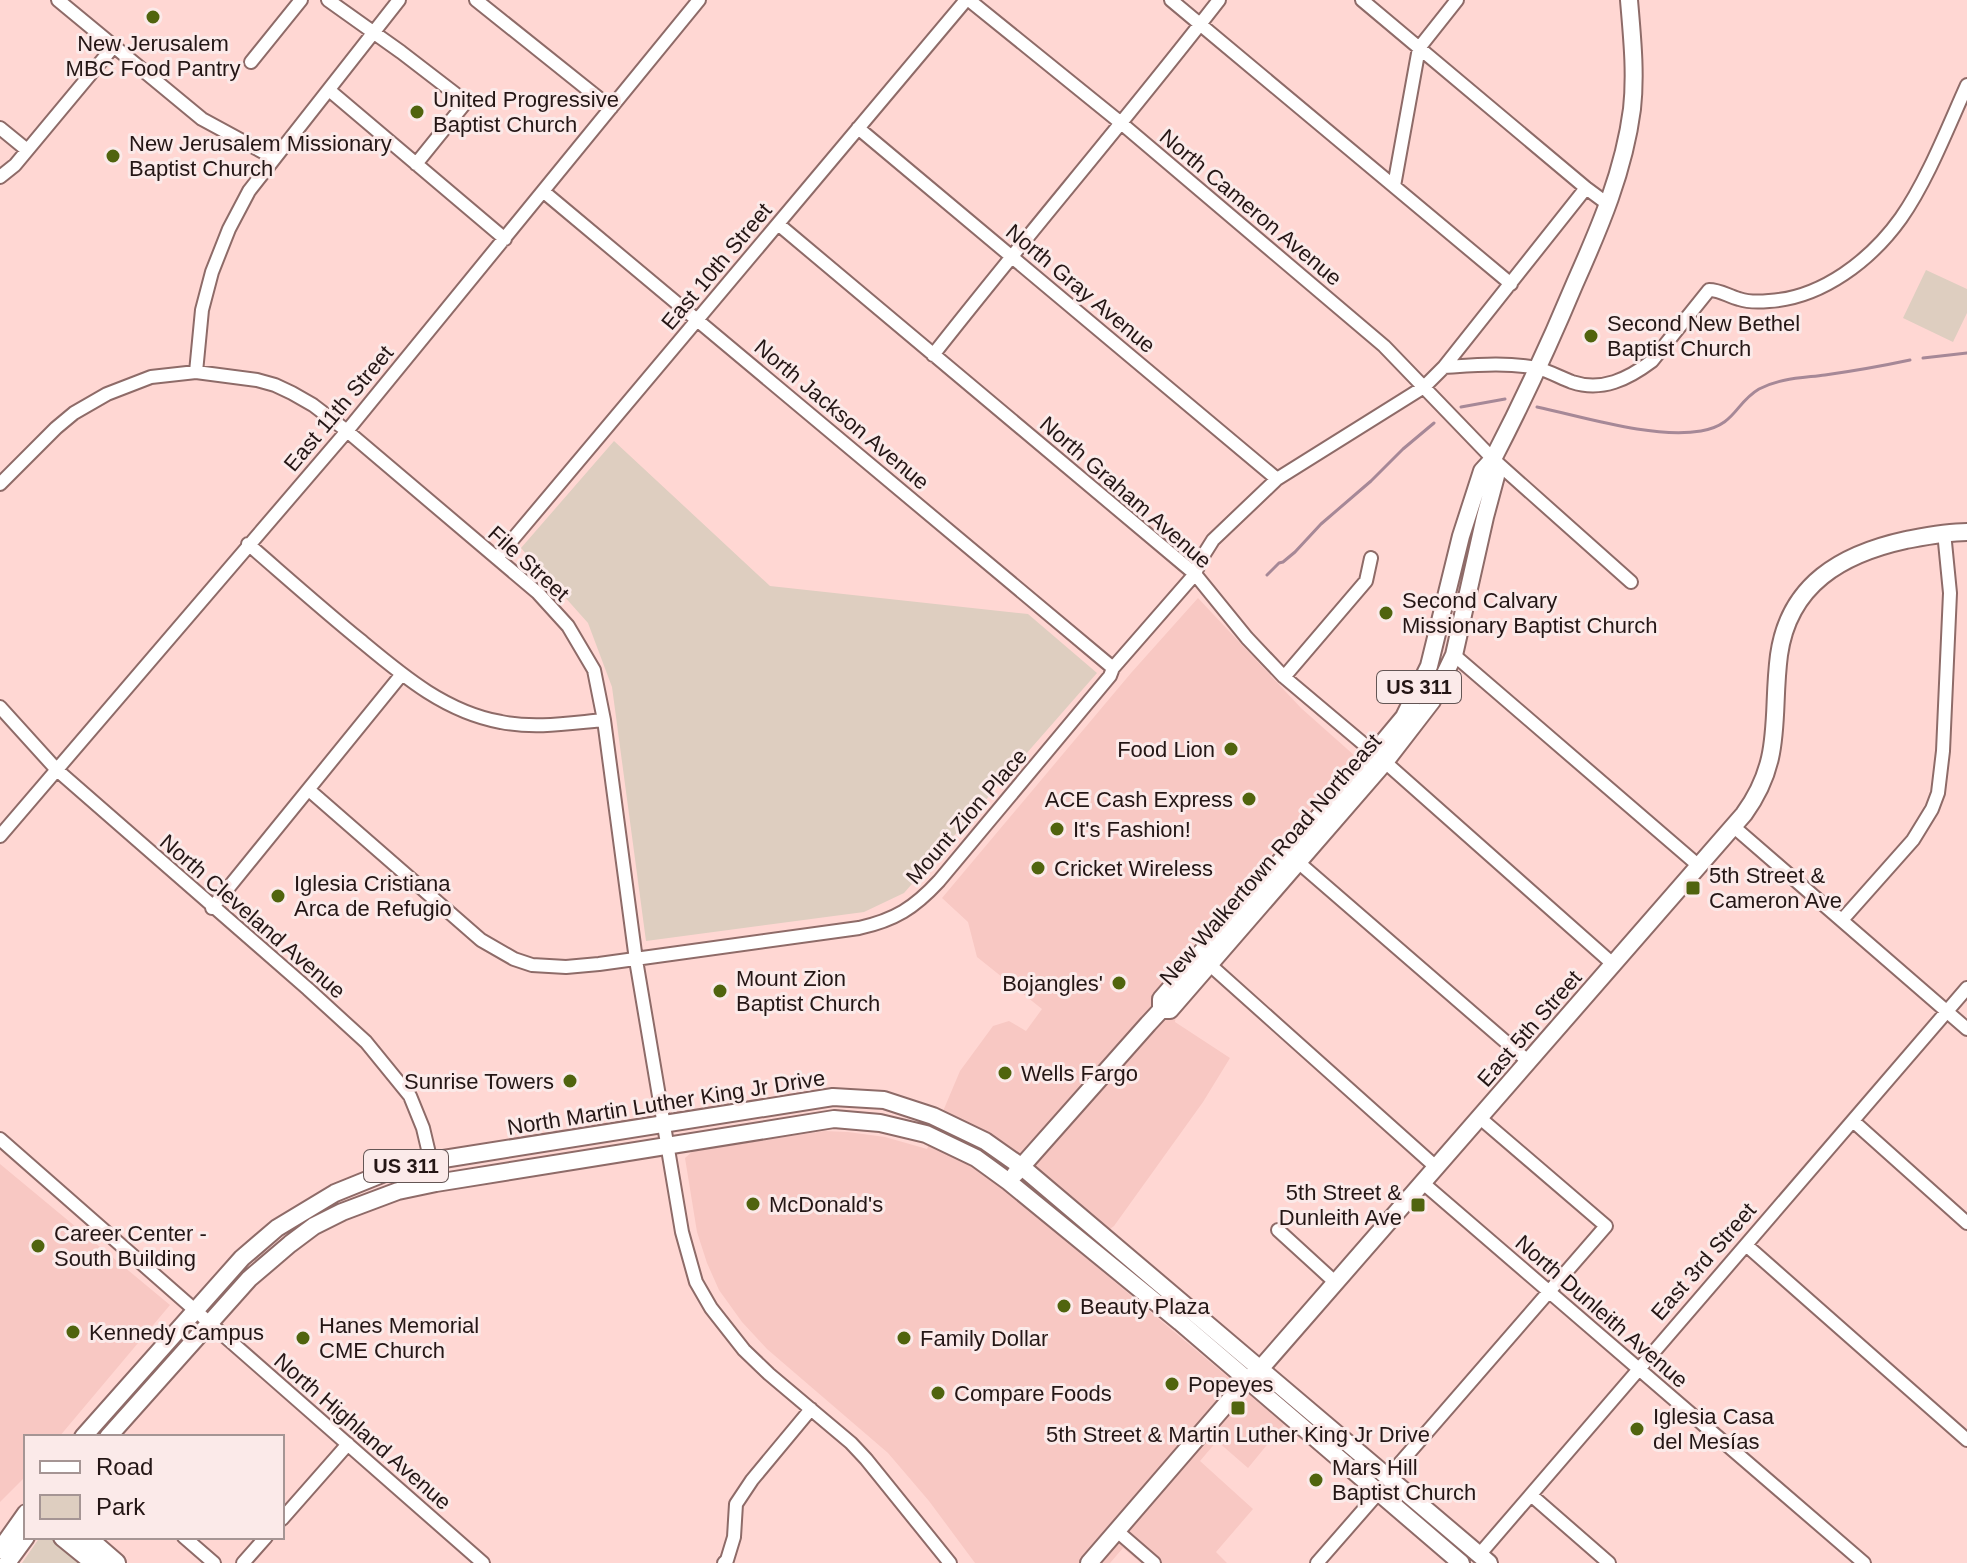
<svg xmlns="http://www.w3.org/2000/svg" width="1967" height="1563" font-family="Arial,sans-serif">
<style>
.built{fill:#f8c8c3}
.green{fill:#decec0}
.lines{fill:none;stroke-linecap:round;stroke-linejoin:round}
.stream{stroke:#a68897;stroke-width:3}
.minor-casing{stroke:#8e6b68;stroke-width:16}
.major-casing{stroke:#8e6b68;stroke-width:20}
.highway-casing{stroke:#8e6b68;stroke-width:22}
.minor{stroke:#fff;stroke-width:12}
.major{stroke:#fff;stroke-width:16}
.highway{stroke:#fff;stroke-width:18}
.poi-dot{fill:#50640e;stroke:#fbeae9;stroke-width:3}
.labels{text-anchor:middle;stroke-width:6;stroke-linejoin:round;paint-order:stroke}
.shield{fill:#fbeae9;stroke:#645655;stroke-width:2}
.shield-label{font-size:20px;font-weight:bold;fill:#241615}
.poi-label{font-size:22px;fill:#241615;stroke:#fbeae9;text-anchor:start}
.street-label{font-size:22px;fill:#241615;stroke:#fbeae9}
</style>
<rect width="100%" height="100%" fill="#ffd7d3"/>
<path class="built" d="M 1198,598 L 1301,708 L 1355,756 L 1184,956 L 1175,1022 L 1230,1058 L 1203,1102 L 1114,1226 L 1079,1252 L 1284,1424 L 1248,1468 L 1217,1441 L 1200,1461 L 1253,1509 L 1216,1552 L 1227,1563 L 1141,1563 L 1123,1548 L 1110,1563 L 975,1563 L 929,1501 L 888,1453 L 767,1349 L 742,1322 L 719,1290 L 707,1263 L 697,1232 L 685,1158 L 693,1151 L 824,1131 L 848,1132 L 885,1137 L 927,1149 L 960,1071 L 993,1026 L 1009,1021 L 1026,1031 L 1042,1009 L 977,957 L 968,922 L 942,898 L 1131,673 Z
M 0,1164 L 170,1305 L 59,1437 L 26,1437 L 26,1476 L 0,1502 Z"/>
<path class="green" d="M 1926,270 L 1967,289 L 1967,313 L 1953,342 L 1903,318 Z
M 614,441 L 770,586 L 1028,614 L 1097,673 L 904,893 L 864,912 L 646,941 L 612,687 L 588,623 L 521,548 Z
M 40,1537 L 55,1537 L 89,1563 L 22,1563 Z"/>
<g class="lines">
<path class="stream" d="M 1923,358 L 1967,353
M 1461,407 L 1505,399
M 1537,407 C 1584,417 1653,439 1701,431 C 1736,425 1735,403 1759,389 C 1780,378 1802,378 1825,375 C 1853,371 1882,366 1910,360
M 1267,575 L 1279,563 L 1283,562 L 1295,552 L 1321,524 L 1371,481 L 1403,449 L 1434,423"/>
<g class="minor-casing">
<path id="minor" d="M 58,0 L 202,119 L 274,158
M 328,0 L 401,52 L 466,102 L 416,164
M 476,0 L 611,108
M 969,0 L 1121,123 L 1384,346 L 1493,459 L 1631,582
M 1171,0 L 1511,284
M 1362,0 L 1586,188 L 1609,205
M 251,62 L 301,0
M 329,90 L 505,239
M 0,128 L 27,150
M 858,128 L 1277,479
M 0,177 L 15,165 L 114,46
M 1394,186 L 1419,48 L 1457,0
M 544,192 L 1113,668
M 778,224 L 1195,574 L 1247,638 L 1284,677 L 1385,762 L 1614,965
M 933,355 C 1027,235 1126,120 1219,0
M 1444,367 C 1475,365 1507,362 1537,368 C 1549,371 1561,378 1572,382 C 1602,392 1628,379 1652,361 L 1709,290 C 1720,290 1728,296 1739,299 C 1748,302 1759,302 1769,301 C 1822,298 1871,260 1901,218 C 1927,181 1948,127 1967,85
M 196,372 L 202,310 L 212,272 L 229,229 L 249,191 L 399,0
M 0,484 L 56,428 L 74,413 L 107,394 L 151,377 L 196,372 L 257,380 L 275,385 L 292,393 L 313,405 L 347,431 L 538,593 L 568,626 L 594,670 L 604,720 L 636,960 L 682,1232 L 696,1282 L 711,1308 L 744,1350 L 769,1374 L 851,1443 L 866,1459 L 950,1563
M 248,544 C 285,576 322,609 360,640 C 402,675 445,712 501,722 C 535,729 570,723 604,720
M 497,558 L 966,0
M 1454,655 L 1699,866
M 1284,677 L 1366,581 L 1371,558
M 0,707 L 57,770 L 308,989 L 366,1042 L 410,1096 L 423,1128 L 436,1183
M 309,790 L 481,940 L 514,959 L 532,965 L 566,967 L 599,964 L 859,928 C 895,920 914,908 939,881 L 1110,676 L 1113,668 L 1195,574 L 1201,559 L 1213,540 L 1277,479 L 1424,387 L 1444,367 L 1586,188
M 1734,827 L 1967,1029
M 0,836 L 347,431 L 699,0
M 1298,862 L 1529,1062
M 212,908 L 402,674
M 1842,920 L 1913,840 L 1932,809 L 1938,793 L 1943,751 L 1950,593 L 1944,532
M 1209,964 L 1437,1168
M 1853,1121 L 1967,1223
M 0,1139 L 483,1563
M 1423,1183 L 1864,1563
M 1278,1230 L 1336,1283
M 1746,1245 L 1967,1440
M 1388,1477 L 1606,1226 L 1480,1118
M 1531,1495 L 1609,1563
M 282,1519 L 348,1444
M 1117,1531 L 1154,1563
M 184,1537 L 214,1563
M 1479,1555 L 1967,988
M 243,1563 L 266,1537
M 724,1563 L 727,1560 L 734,1537 L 736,1504 L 752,1480 L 811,1409
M 1317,1563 L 1379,1492"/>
</g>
<g class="major-casing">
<path id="major" d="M 1161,1010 L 1161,999 L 1374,753 L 1404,717 L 1429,666 L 1461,536 L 1482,471 L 1493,459 C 1523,401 1550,343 1575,283 C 1600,227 1624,171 1632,109 C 1636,73 1632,36 1629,0
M 1015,1174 L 1148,1024 L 1161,1010 L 1170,1010 L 1385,762 L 1432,701 L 1454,655 L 1485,517 L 1496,476 L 1493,459
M 83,1437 L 242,1258 L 277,1228 L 335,1193 L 392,1170 L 431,1161 L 833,1097 L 884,1100 L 933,1116 L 985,1141 L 1022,1167 L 1489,1563
M 108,1437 L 249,1279 L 290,1244 L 314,1226 L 342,1212 L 398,1191 L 436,1183 L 834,1119 L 880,1123 L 926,1134 L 976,1158 L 1009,1182 L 1180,1322 L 1461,1563
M 0,1550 L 26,1513
M 7,1563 L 26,1537
M 1089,1563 L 1247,1380 L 1261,1368 L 1744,814 C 1784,759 1771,716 1779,655 C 1789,584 1842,554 1906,540 C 1927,536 1946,532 1967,532"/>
</g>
<g class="highway-casing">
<path id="highway" d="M 63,1537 L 95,1563
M 86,1537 L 116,1563"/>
</g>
<use href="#minor" class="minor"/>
<use href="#major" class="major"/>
<use href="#highway" class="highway"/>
</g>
<g class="poi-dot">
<circle cx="153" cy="17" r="8"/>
<circle cx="417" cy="112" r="8"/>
<circle cx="113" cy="156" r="8"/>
<circle cx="1591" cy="336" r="8"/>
<circle cx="1386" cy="613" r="8"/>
<circle cx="1231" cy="749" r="8"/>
<circle cx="1249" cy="799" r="8"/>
<circle cx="1057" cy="829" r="8"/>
<circle cx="1038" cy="868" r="8"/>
<rect x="1685" y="880" width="16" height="16" rx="4"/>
<circle cx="278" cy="896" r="8"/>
<circle cx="1119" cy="983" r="8"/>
<circle cx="720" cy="991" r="8"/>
<circle cx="1005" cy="1073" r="8"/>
<circle cx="570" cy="1081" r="8"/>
<circle cx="753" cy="1204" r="8"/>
<rect x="1410" y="1197" width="16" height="16" rx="4"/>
<circle cx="38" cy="1246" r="8"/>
<circle cx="1064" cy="1306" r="8"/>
<circle cx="73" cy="1332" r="8"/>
<circle cx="303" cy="1338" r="8"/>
<circle cx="904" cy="1338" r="8"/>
<circle cx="1172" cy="1384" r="8"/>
<circle cx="938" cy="1393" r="8"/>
<rect x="1230" y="1400" width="16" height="16" rx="4"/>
<circle cx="1637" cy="1429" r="8"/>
<circle cx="1316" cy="1480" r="8"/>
</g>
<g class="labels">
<g class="shield">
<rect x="1377" y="671" width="84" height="32" rx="6"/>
<rect x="364" y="1150" width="84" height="32" rx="6"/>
</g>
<g class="shield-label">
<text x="1419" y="694">US 311</text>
<text x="406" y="1173">US 311</text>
</g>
<g class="poi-label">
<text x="153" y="51" text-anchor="middle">New Jerusalem<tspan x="153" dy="25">MBC Food Pantry</tspan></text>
<text x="433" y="107">United Progressive<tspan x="433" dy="25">Baptist Church</tspan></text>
<text x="129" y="151">New Jerusalem Missionary<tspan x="129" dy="25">Baptist Church</tspan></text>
<text x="1607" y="331">Second New Bethel<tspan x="1607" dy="25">Baptist Church</tspan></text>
<text x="1402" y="608">Second Calvary<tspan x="1402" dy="25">Missionary Baptist Church</tspan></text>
<text x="1215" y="757" text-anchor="end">Food Lion</text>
<text x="1233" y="807" text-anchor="end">ACE Cash Express</text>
<text x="1073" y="837">It's Fashion!</text>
<text x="1054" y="876">Cricket Wireless</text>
<text x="1709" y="883">5th Street &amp;<tspan x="1709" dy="25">Cameron Ave</tspan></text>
<text x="294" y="891">Iglesia Cristiana<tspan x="294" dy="25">Arca de Refugio</tspan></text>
<text x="736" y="986">Mount Zion<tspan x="736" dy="25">Baptist Church</tspan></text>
<text x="1103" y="991" text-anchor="end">Bojangles'</text>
<text x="1021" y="1081">Wells Fargo</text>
<text x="554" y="1089" text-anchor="end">Sunrise Towers</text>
<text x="1402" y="1200" text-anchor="end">5th Street &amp;<tspan x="1402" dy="25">Dunleith Ave</tspan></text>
<text x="769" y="1212">McDonald's</text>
<text x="54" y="1241">Career Center -<tspan x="54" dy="25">South Building</tspan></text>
<text x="1080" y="1314">Beauty Plaza</text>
<text x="319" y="1333">Hanes Memorial<tspan x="319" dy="25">CME Church</tspan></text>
<text x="89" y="1340">Kennedy Campus</text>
<text x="920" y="1346">Family Dollar</text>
<text x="1188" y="1392">Popeyes</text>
<text x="954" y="1401">Compare Foods</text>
<text x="1653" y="1424">Iglesia Casa<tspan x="1653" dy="25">del Mesías</tspan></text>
<text x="1238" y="1442" text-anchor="middle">5th Street &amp; Martin Luther King Jr Drive</text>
<text x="1332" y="1475">Mars Hill<tspan x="1332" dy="25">Baptist Church</tspan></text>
</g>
<g class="street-label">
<text transform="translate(1251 207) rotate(40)" y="8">North Cameron Avenue</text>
<text transform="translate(716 266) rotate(-50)" y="8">East 10th Street</text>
<text transform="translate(1081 288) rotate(40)" y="8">North Gray Avenue</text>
<text transform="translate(338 408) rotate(-50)" y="8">East 11th Street</text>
<text transform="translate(842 414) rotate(40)" y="8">North Jackson Avenue</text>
<text transform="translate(1126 492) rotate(41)" y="8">North Graham Avenue</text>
<text transform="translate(529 563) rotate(42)" y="8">File Street</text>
<text transform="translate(966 816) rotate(-49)" y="8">Mount Zion Place</text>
<text transform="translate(1270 859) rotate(-49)" y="8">New Walkertown Road Northeast</text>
<text transform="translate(253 916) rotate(41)" y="8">North Cleveland Avenue</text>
<text transform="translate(1529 1028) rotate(-49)" y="8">East 5th Street</text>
<text transform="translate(666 1102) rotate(-9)" y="8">North Martin Luther King Jr Drive</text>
<text transform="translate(1703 1261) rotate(-49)" y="8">East 3rd Street</text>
<text transform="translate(1602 1311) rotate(41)" y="8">North Dunleith Avenue</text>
<text transform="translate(363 1431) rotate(41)" y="8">North Highland Avenue</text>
</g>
</g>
<rect x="24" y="1435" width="260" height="104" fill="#fbeae9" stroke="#a59594" stroke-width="2"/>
<rect x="40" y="1461" width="40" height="12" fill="#ffffff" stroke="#a59594" stroke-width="2"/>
<text x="96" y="1475" font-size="24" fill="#241615">Road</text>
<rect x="40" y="1495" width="40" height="24" fill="#decec0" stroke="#a59594" stroke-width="2"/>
<text x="96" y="1515" font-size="24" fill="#241615">Park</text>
</svg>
